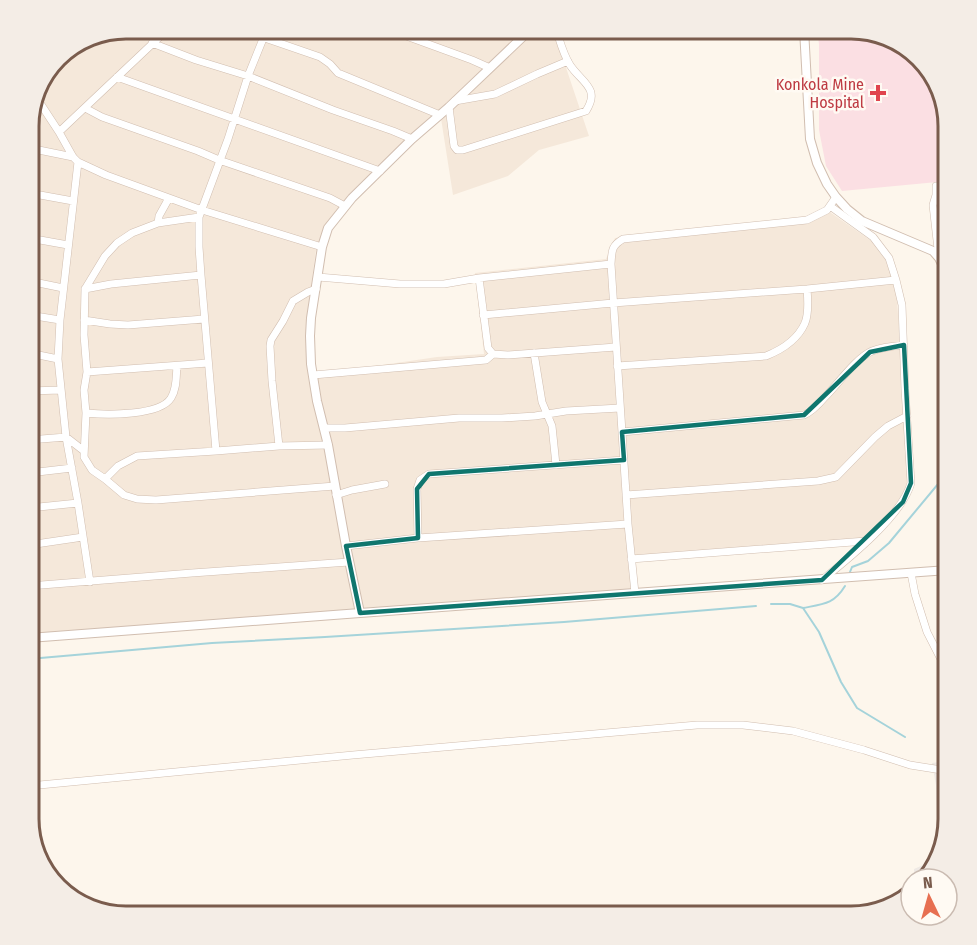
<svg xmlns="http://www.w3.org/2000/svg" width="977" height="945" font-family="'Fira Sans Condensed',sans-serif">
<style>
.residential{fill:#f5e8da}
.industrial{fill:#efe9e4}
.medical{fill:#fbdfe3}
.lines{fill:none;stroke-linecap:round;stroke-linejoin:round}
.stream{stroke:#a5d3da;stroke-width:2}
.minor-casing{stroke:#d1beb0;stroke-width:8}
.tertiary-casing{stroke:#d1beb0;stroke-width:10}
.minor{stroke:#fff;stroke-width:7}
.tertiary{stroke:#fff;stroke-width:8}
.marked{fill:none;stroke:#0f766e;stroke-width:4.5;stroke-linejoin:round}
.health-dot{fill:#e0444e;stroke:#fffaf3;stroke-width:2}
.labels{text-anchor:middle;stroke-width:5;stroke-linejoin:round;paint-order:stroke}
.health-label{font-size:16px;fill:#be3a42;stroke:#fffaf3;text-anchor:end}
.rim{fill:none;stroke:#7a5c4d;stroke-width:3}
</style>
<rect width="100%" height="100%" fill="#fdf6ec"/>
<path class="residential" d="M 126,29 L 553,29 L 589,136 L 539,150 L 508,176 L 453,195 L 440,112 L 342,203 L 327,228 L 321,246 L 316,250 L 308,307 L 314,375 L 437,357 L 484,354 L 475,273 L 606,259 L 615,238 L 808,219 L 824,208 L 880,247 L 896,283 L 909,486 L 868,543 L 631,559 L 635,593 L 29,638 L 29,119 L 61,53 Z
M 948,184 L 948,319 L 940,185 Z"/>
<path class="industrial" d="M 948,761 L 948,819 L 941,857 L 925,879 L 914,879 L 914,869 L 939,858 L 936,785 L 932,763 Z"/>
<path class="medical" d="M 817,29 L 857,29 L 924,61 L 948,125 L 948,181 L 842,191 L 826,166 L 819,130 L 819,44 Z"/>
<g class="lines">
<path class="stream" d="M 850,572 L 852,567 L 868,561 L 889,543 L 948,472
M 771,604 L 790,604 L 803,608 L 819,632 L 841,682 L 857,708 L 905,737
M 803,608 C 824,604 834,604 845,586
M 29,659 L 212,643 L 325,637 L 564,622 L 756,606"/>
<g class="minor-casing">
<path id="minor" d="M 239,29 L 320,57 L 330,64 L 338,73 L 440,115
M 387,29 L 472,60 L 490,68
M 152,43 L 196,60 L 248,76 L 333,110 L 393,131 L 412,139
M 60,56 L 64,52
M 117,77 L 380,171
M 38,100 L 59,132 L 73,157 L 78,162 L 106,175 L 202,210 L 322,247
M 455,101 L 495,94 L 537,74 L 568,61
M 449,107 L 454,146 L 457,150 L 463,150 L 586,111 C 601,88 581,82 570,65 C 563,54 560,41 556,29
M 85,108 L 102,117 L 198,151 L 219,160 L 330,198 L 345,206
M 59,132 L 168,29
M 29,148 L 73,157
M 78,162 L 60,320 L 58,359 L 66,437 L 78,503 L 90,582
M 29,193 L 73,201
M 199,217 L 158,223 L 132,233 L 117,243 L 105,256 L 85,289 L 84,335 L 87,372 L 84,390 L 86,413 L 84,457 L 92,470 L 105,479 L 124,495 L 137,499 L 156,500 L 335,486
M 158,223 L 159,216 L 169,198
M 29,238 L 68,245
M 939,258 L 933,205 L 936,195 L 936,186 L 948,185
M 318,277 L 400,284 L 444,284 L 479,278 L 611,264
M 479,278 L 488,348 L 493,354 L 508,355 L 616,347
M 29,281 L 63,288
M 85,289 L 111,284 L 201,275
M 29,315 L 60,320
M 483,315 L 613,303 L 807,289 L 896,280
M 84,320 L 110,324 L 128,325 L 204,319
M 29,353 L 58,359
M 534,353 L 542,402 L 552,426 L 556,465
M 617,366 L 766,356 C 781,350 798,339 805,323 C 809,313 808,300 807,289
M 87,372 L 208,363
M 313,375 L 486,360 L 493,354
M 29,391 L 61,390
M 86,413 C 106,415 160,416 171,398 C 177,389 176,376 177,366
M 324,428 L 345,428 L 459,418 L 502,418 L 535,416 L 566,411 L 620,408
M 622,432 L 804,415 C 812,412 819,404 825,397 C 838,384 856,358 872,351 C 882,347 893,346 904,345
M 29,440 L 66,437 L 84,451
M 279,446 L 272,381 L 270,346 L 271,340 L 283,321 L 293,301 L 308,292 L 316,289
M 216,451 L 201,275 L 199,247 L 199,217 L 228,139 L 248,76 L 267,29
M 29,473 L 72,468
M 105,479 L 118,466 L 137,456 L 216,451 L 279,446 L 328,445
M 336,495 L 352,490 L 385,484
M 626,495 L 818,481 L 836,477 L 875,437 L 888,426 L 907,416
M 29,508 L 78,503
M 418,538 L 417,489 L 420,480 L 429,474 L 624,460
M 29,545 L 83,537
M 346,546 L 418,538 L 628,524
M 631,559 L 866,541
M 911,573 L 915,594 L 927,632 L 948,673
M 822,580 C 848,559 902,516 911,483 L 905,389 L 902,305 L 896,280 L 889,258 L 873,237 L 830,206
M 29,586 L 192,573 L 349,562
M 635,593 L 628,524 L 611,264 C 612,251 611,246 623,239 L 807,220 L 827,210 L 836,197
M 29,786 L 353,755 L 697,725 L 743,725 L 793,731 L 864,750 L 910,765 L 948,771"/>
</g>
<g class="tertiary-casing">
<path id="tertiary" d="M 531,29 L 449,107 L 412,139 L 352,198 L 328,228 L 322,247 L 311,318 L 310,336 L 311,364 L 317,401 L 328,445 L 346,546 L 360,613 L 948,570
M 804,29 L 810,139 L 817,163 L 827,184 L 836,197 L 847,209 L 862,221 L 933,251 L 939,258 L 943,266 L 948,334
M 29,638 L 360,613"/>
</g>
<use href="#minor" class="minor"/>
<use href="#tertiary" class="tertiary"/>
</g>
<path class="marked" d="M 904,345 L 911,483 L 903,502 L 822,580 L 360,613 L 346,546 L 418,538 L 417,489 L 429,474 L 624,460 L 622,432 L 804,415 L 870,352 Z"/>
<path class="health-dot" d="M875 84h6v6h6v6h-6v6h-6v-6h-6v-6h6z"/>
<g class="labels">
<g class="health-label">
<text x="864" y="90">Konkola Mine<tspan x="864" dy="18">Hospital</tspan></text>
</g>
</g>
<path d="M0 0H977V945H0ZM126 39H851A87 87 0 0 1 938 126V819A87 87 0 0 1 851 906H126A87 87 0 0 1 39 819V126A87 87 0 0 1 126 39Z" fill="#f4ede6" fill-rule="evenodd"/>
<path class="rim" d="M126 39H851A87 87 0 0 1 938 126V819A87 87 0 0 1 851 906H126A87 87 0 0 1 39 819V126A87 87 0 0 1 126 39Z"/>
<g transform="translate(929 897) rotate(355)"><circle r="28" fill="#fffaf3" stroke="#cabbb1" stroke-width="1.5"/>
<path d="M0-4.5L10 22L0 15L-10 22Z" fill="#e76f51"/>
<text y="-9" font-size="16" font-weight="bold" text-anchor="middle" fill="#7a5c4d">N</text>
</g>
</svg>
